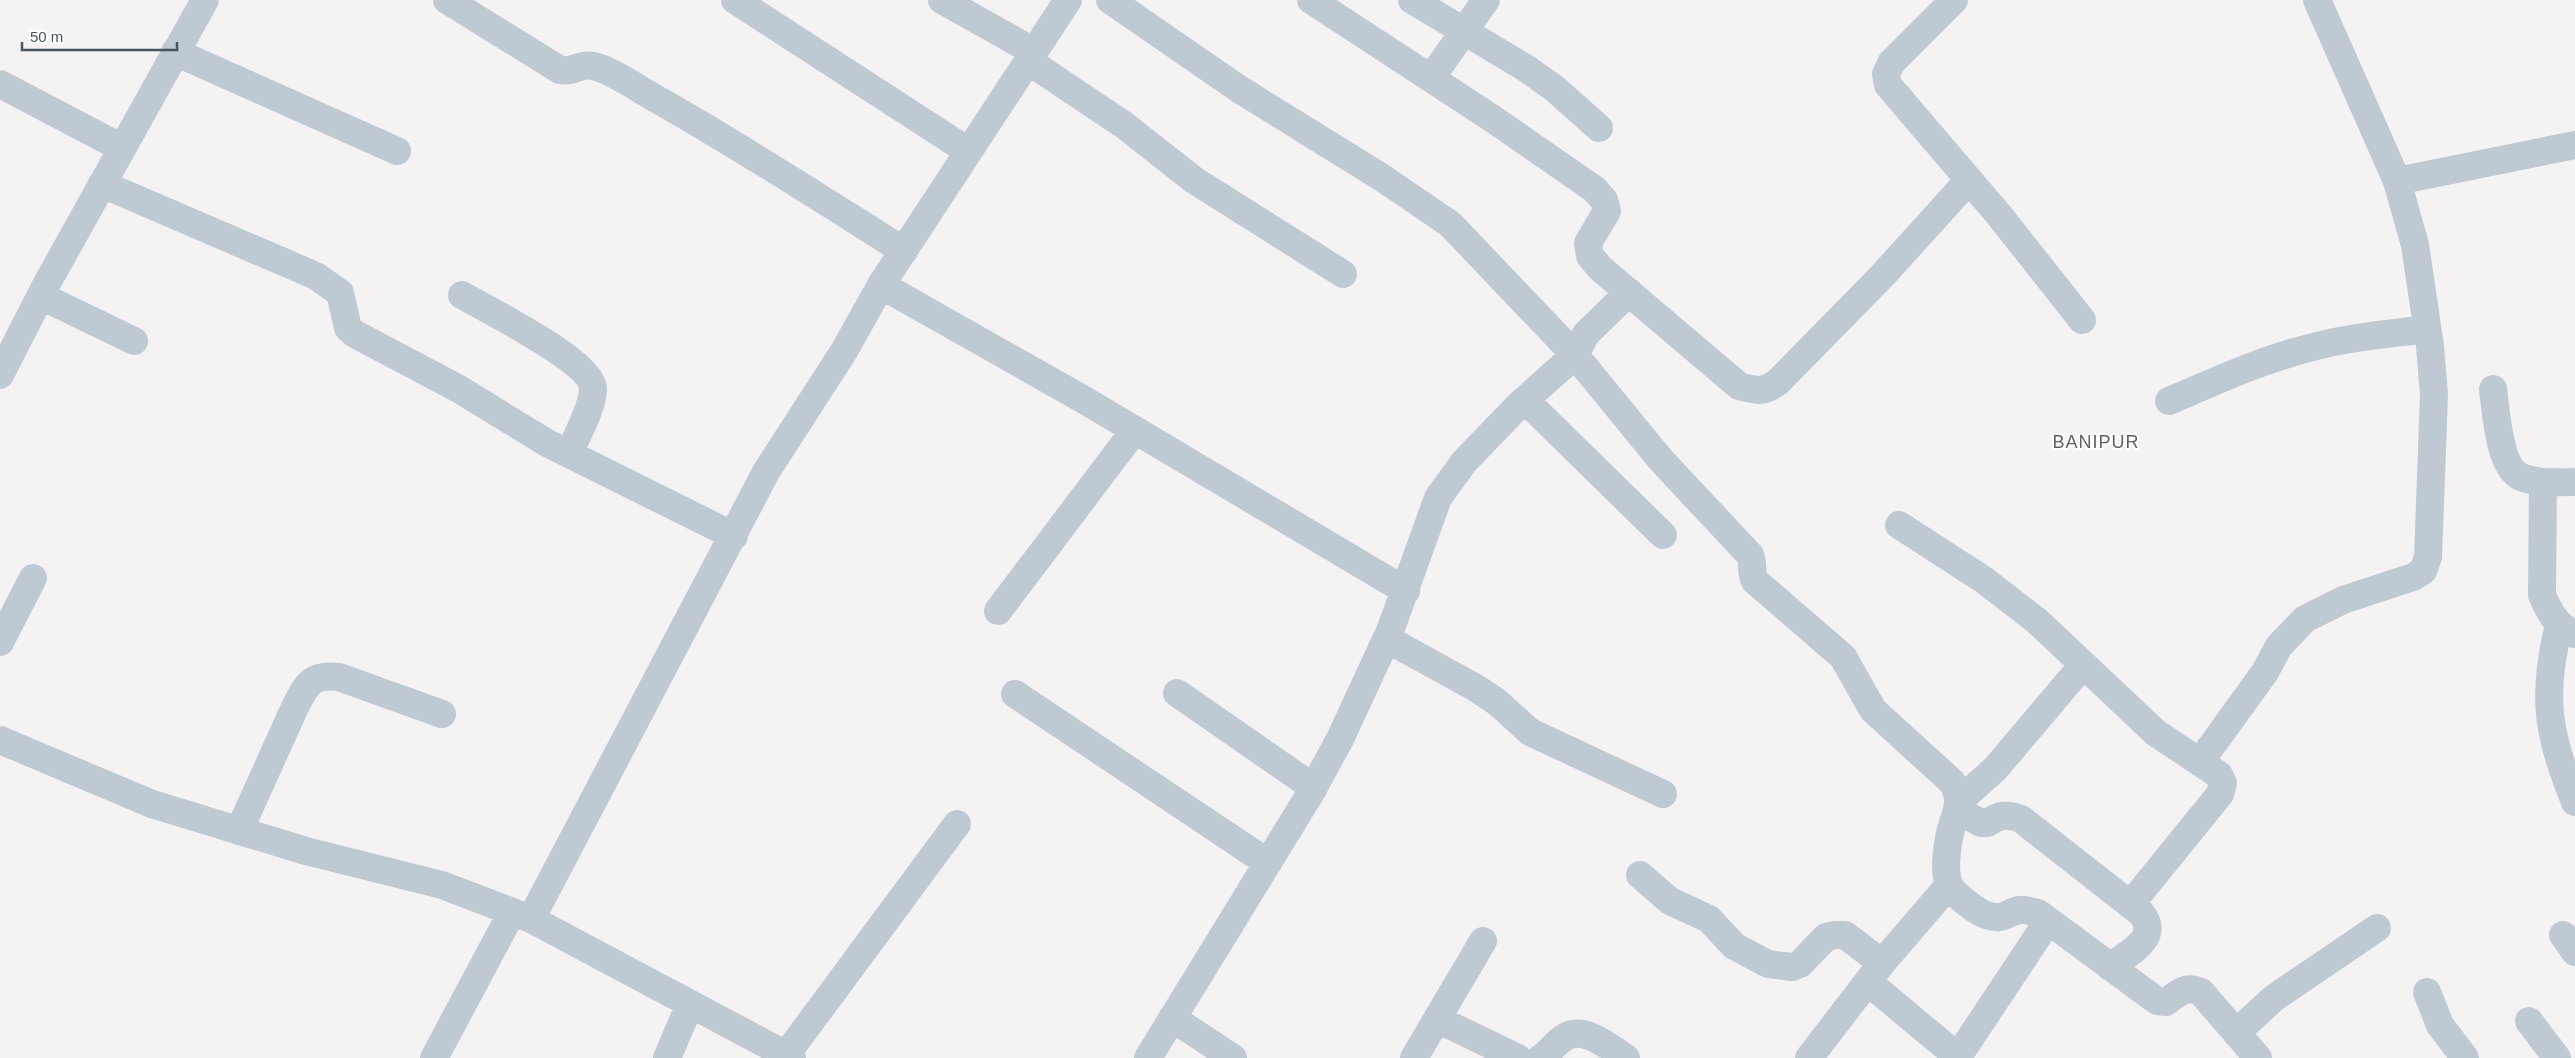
<svg xmlns="http://www.w3.org/2000/svg" width="2575" height="1058" font-family="Helvetica,sans-serif">
<style>
.lines{fill:none;stroke-linecap:round;stroke-linejoin:round}
.minor{stroke:#bfc9d2;stroke-width:28}
.labels{text-anchor:middle;stroke-width:4;stroke-linejoin:round;paint-order:stroke}
.quarter-label{font-size:18px;letter-spacing:1px;fill:#5e6267;stroke:#fff}
</style>
<rect width="100%" height="100%" fill="#f4f2f2"/>
<g class="lines">
<path class="minor" d="M 447,0 L 560,70 C 573,73 580,63 593,66 C 613,70 641,91 660,101 C 743,148 823,200 904,251
M 735,0 L 968,151
M 942,0 L 1033,51
M 1110,0 L 1239,89 L 1381,177 L 1450,224 L 1575,355 L 1661,460 L 1750,555 C 1754,564 1750,572 1755,581 L 1843,657 L 1873,710 L 1952,782 C 1964,801 1955,813 1950,833 C 1947,846 1943,874 1950,886 C 1953,892 1958,896 1963,900 C 1971,906 1977,912 1986,915 C 2004,921 2005,913 2019,910 C 2025,909 2032,912 2038,913 L 2157,1001 L 2166,1002 C 2179,993 2185,985 2201,992 L 2258,1058
M 1311,0 L 1493,119 L 1594,189 L 1604,200 L 1607,211 L 1588,243 L 1590,256 L 1600,268 L 1739,386 C 1757,391 1764,393 1779,381 L 1882,276 L 1969,180
M 1412,0 L 1524,67 L 1554,88 L 1599,128
M 1954,0 L 1891,63 L 1886,74 L 1888,85 L 1999,215 L 2082,320
M 175,52 L 397,151
M 1027,60 L 1124,125 L 1194,180 L 1343,274
M 1431,78 L 1486,0
M 0,84 L 122,148
M 2397,181 L 2575,145
M 102,184 L 316,276 L 340,293 L 348,328 L 355,334 L 459,389 L 547,443 L 734,536
M 881,285 L 1086,401 L 1406,591
M 462,295 C 487,310 592,361 593,389 C 593,407 576,437 569,454
M 41,296 L 134,341
M 0,375 L 46,285 L 205,0
M 2493,389 C 2496,411 2499,468 2521,477 C 2538,484 2558,482 2575,482
M 1525,400 L 1663,535
M 2169,401 C 2216,381 2263,359 2313,347 C 2350,337 2389,334 2427,329
M 2543,482 L 2542,595 C 2549,612 2557,626 2574,634
M 1899,525 L 1984,580 L 2037,621 L 2156,733 L 2219,775 L 2223,783 L 2220,794 L 2130,905
M 998,611 L 1134,431
M 2559,625 C 2541,698 2548,734 2575,802
M 1387,639 L 1476,688 L 1497,702 L 1530,732 L 1663,794
M 0,642 L 33,578
M 1177,693 L 1314,788
M 1015,694 L 1268,863
M 0,740 L 152,804 L 306,851 L 442,885 L 531,919 L 792,1058
M 2200,762 L 2265,672 L 2279,646 L 2305,619 L 2343,600 L 2413,577 L 2423,571 L 2428,557 L 2434,395 L 2430,346 L 2415,245 L 2397,181 L 2317,0
M 1959,801 L 1995,769 L 2083,665
M 1958,810 L 1981,823 L 1988,823 C 1999,814 2008,814 2021,819 L 2141,913 C 2162,938 2128,953 2110,967
M 239,831 L 295,707 C 307,684 311,674 339,677 L 442,714
M 1640,875 L 1670,901 L 1709,919 L 1734,946 L 1768,964 L 1792,967 L 1800,964 L 1826,937 L 1835,935 L 1845,935 L 1882,963
M 531,919 L 766,472 L 844,351 L 881,285 L 1068,0
M 2563,935 L 2575,952
M 1868,982 L 1958,1057
M 2427,992 L 2440,1025 L 2465,1058
M 1172,1018 L 1233,1058
M 1437,1019 L 1518,1058
M 2529,1021 L 2557,1058
M 2236,1033 L 2274,998 L 2377,928
M 786,1055 L 957,824
M 434,1058 L 512,912
M 667,1058 L 690,1004
M 1148,1058 L 1310,794 L 1340,739 L 1390,631 L 1438,498 L 1464,462 L 1518,406 L 1575,355 L 1586,334 L 1629,292
M 1414,1058 L 1483,941
M 1541,1058 C 1550,1052 1556,1042 1565,1037 C 1585,1025 1610,1048 1626,1058
M 1809,1058 L 1882,963 L 1949,885
M 1957,1058 L 2048,921"/>
</g>
<g class="labels">
<g class="quarter-label">
<text x="2096" y="448">BANIPUR</text>
</g>
</g>
<path d="M22 42v8h155v-8" fill="none" stroke="#485561" stroke-width="2.5"/>
<text x="30" y="42" font-size="15" fill="#485561" stroke="#ffffff" stroke-width="4" paint-order="stroke">50 m</text>
</svg>
